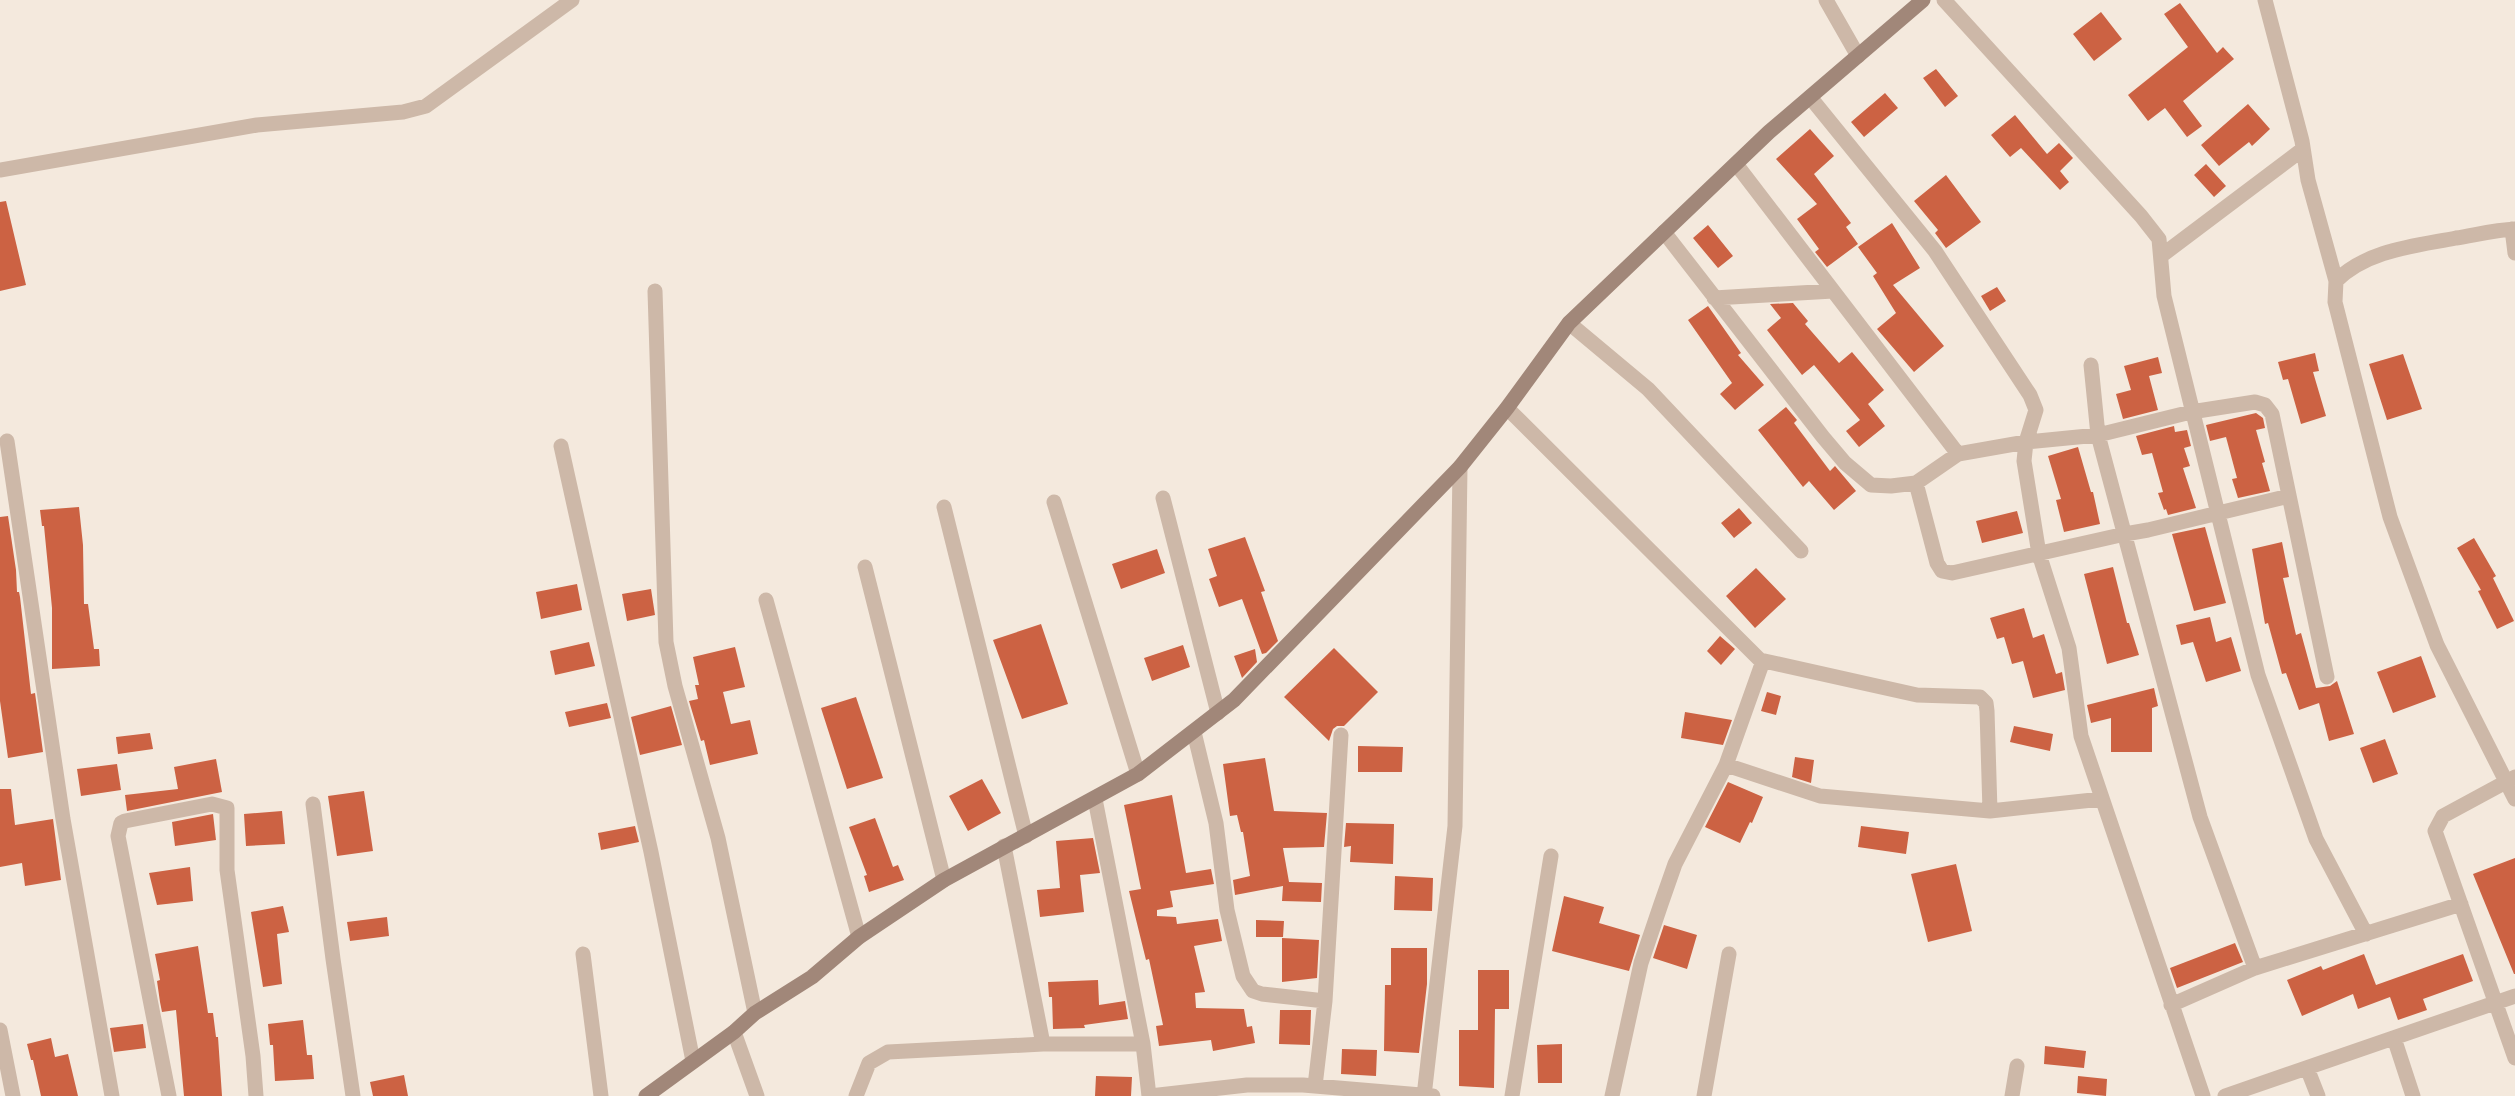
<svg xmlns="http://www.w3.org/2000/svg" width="2515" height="1096" font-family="Helvetica,sans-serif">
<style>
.building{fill:#cc6243}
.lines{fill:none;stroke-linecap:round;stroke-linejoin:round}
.street{stroke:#cdb8a8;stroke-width:15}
.secondary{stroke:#a18779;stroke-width:15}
</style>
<rect width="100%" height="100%" fill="#f4e9dd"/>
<path class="building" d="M 2180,3 L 2217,53 L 2223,47 L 2234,59 L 2183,101 L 2202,126 L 2187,137 L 2165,108 L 2148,121 L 2128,95 L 2188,47 L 2164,14 Z
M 2101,12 L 2122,39 L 2094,61 L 2073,34 Z
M 1936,69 L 1958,96 L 1945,107 L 1923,78 Z
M 1885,93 L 1898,108 L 1864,137 L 1851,122 Z
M 2248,104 L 2270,129 L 2252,146 L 2249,142 L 2219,166 L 2201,145 Z
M 2015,115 L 2047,154 L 2059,143 L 2073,158 L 2060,171 L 2069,182 L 2060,190 L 2021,148 L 2010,157 L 1991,135 Z
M 1810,129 L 1834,156 L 1814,174 L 1851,223 L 1846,227 L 1858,244 L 1827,267 L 1815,252 L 1819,249 L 1797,219 L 1817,204 L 1776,159 Z
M 2206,164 L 2226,186 L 2214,197 L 2194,175 Z
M 1946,175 L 1981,222 L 1946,248 L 1935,233 L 1938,230 L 1914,201 Z
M 6,201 L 26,285 L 0,291 L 0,202 Z
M 1892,223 L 1920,268 L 1893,285 L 1944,346 L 1914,372 L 1877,329 L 1896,313 L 1873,276 L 1877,273 L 1858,247 Z
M 1708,225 L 1733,256 L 1718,268 L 1693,238 Z
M 1997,287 L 2006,301 L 1990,311 L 1981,296 Z
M 1793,303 L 1808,321 L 1805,324 L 1839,363 L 1852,352 L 1884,390 L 1868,404 L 1885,426 L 1859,447 L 1846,431 L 1860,420 L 1814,365 L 1802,375 L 1767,330 L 1781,318 L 1770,304 Z
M 1708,306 L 1741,353 L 1738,355 L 1764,385 L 1735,410 L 1720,394 L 1732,383 L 1688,320 Z
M 2315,353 L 2319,371 L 2313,372 L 2326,416 L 2301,424 L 2288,379 L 2283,380 L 2278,362 Z
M 2403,354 L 2422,409 L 2387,420 L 2369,364 Z
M 2158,357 L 2162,373 L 2149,376 L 2158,410 L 2123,419 L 2116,394 L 2131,390 L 2124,366 Z
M 1786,407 L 1797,420 L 1794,423 L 1830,471 L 1835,466 L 1856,491 L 1834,510 L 1809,481 L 1803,487 L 1758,430 Z
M 2256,413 L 2263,418 L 2265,428 L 2256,430 L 2265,462 L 2262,463 L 2270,491 L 2238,498 L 2232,479 L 2237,478 L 2226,437 L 2210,441 L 2206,425 Z
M 2174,426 L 2175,432 L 2187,430 L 2191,446 L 2184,448 L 2190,466 L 2183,468 L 2196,508 L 2168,515 L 2166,509 L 2164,510 L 2158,493 L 2163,492 L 2152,453 L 2142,455 L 2136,436 Z
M 2078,447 L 2091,492 L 2093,492 L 2100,524 L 2064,532 L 2056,500 L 2061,499 L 2048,456 Z
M 79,507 L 83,545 L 84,604 L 88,604 L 94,649 L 99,649 L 100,666 L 52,669 L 52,608 L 44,526 L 42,526 L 40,510 Z
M 1739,508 L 1752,523 L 1734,538 L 1721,523 Z
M 2017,511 L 2023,533 L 1982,543 L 1976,521 Z
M 8,516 L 16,570 L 17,592 L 19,592 L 20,597 L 31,694 L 35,693 L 43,752 L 8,758 L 0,701 L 0,517 Z
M 2205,527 L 2226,603 L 2194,611 L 2172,534 Z
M 1245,537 L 1265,591 L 1261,592 L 1278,641 L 1266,653 L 1262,654 L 1242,599 L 1219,607 L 1209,579 L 1217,576 L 1208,549 Z
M 2474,538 L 2496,576 L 2493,578 L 2514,621 L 2497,629 L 2478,591 L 2481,590 L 2457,548 Z
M 2282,542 L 2289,577 L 2283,578 L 2296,635 L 2301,633 L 2316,688 L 2330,686 L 2337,681 L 2354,734 L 2329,741 L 2319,703 L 2299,710 L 2286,673 L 2282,674 L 2268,623 L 2265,624 L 2252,549 Z
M 1157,549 L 1165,573 L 1121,589 L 1112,564 Z
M 2113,567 L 2127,623 L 2129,623 L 2139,655 L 2107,664 L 2084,574 Z
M 1756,568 L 1786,599 L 1755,628 L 1726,596 Z
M 577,584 L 582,610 L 541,619 L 536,592 Z
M 651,589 L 655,615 L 627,621 L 622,594 Z
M 2024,608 L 2033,638 L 2044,634 L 2056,674 L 2062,672 L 2065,690 L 2033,698 L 2023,661 L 2012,664 L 2004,637 L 1997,639 L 1990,618 Z
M 2210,617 L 2216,642 L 2231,637 L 2241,671 L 2206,682 L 2193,642 L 2181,645 L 2176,625 Z
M 1041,624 L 1068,704 L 1022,719 L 993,640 Z
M 1720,636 L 1735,649 L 1721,665 L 1707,651 Z
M 589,642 L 595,666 L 555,675 L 550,651 Z
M 1183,645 L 1190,667 L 1152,681 L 1144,658 Z
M 735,647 L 745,687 L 723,692 L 731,724 L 750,720 L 758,754 L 710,765 L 704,740 L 701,741 L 689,701 L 698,699 L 695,685 L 699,685 L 693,657 Z
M 1334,648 L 1378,692 L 1344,726 L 1337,726 L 1333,729 L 1329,741 L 1284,697 Z
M 1255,649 L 1257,662 L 1242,678 L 1234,656 Z
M 2421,656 L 2436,697 L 2393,713 L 2377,672 Z
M 2154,688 L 2158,706 L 2152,708 L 2152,752 L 2111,752 L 2111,718 L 2091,723 L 2087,705 Z
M 1767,692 L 1781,696 L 1776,715 L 1761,711 Z
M 856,697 L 883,778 L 847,789 L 821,708 Z
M 607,703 L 611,718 L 569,727 L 565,712 Z
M 671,706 L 682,745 L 640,755 L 631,717 Z
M 1685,712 L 1732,720 L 1723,745 L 1681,738 Z
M 2014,726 L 2053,734 L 2050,751 L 2010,742 Z
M 150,733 L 153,749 L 118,754 L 116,737 Z
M 2385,739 L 2398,774 L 2373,783 L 2360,748 Z
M 1358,746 L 1403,747 L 1402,772 L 1358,772 Z
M 1795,757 L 1814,760 L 1811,783 L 1792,777 Z
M 1265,758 L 1274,811 L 1327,813 L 1324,847 L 1283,848 L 1289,882 L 1322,883 L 1321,902 L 1282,901 L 1283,886 L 1235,895 L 1233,880 L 1250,876 L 1243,832 L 1241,832 L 1237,815 L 1230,816 L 1223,764 Z
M 216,759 L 222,792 L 127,811 L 125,795 L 178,789 L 174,767 Z
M 117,764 L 121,790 L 81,796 L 77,769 Z
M 982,779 L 1001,813 L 968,831 L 949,796 Z
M 1728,782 L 1763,797 L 1752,823 L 1750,822 L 1740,843 L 1705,827 Z
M 0,789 L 11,789 L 15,825 L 53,819 L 61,880 L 25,886 L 22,863 L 0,867 Z
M 364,791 L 373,851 L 337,856 L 328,796 Z
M 1172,795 L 1186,873 L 1211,869 L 1214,884 L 1170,891 L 1173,907 L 1157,910 L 1157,916 L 1176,917 L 1177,924 L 1218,919 L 1222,941 L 1194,946 L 1205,992 L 1195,993 L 1196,1008 L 1244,1009 L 1247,1027 L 1252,1026 L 1255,1043 L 1213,1051 L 1211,1040 L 1159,1046 L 1156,1026 L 1163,1025 L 1149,959 L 1146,960 L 1129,891 L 1141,889 L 1124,805 Z
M 282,811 L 285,844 L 246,846 L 244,814 Z
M 213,814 L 216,840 L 175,846 L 172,822 Z
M 875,818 L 893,867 L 898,865 L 904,880 L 869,892 L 864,876 L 867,875 L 849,827 Z
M 1346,823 L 1394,824 L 1393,864 L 1350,862 L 1351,846 L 1344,847 Z
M 635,826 L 639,842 L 601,850 L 598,833 Z
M 1861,826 L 1909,832 L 1906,854 L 1858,847 Z
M 1093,838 L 1100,873 L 1080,875 L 1084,912 L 1040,917 L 1037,890 L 1060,888 L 1056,841 Z
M 2515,858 L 2515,974 L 2514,974 L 2473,874 Z
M 1956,864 L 1972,931 L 1928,942 L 1911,874 Z
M 190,867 L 193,901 L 157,905 L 149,873 Z
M 1395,876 L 1433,878 L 1432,911 L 1394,910 Z
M 1564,896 L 1604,907 L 1599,923 L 1640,935 L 1629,971 L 1552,951 Z
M 283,906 L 289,932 L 277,934 L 282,984 L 263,987 L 251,912 Z
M 387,917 L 389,936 L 350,941 L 347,922 Z
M 1256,920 L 1284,921 L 1283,937 L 1256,937 Z
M 1664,925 L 1697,935 L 1687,969 L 1653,958 Z
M 1282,938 L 1319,940 L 1317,978 L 1282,982 Z
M 2235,943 L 2243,962 L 2177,988 L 2170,968 Z
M 198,946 L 208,1013 L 213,1013 L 216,1037 L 218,1037 L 222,1096 L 184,1096 L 176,1010 L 162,1012 L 160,1002 L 157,981 L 160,980 L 155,954 Z
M 1391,948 L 1427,948 L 1427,984 L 1419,1053 L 1384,1051 L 1385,985 L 1391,985 Z
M 2364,954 L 2376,985 L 2463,954 L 2473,981 L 2423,999 L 2427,1010 L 2398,1020 L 2390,997 L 2358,1009 L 2353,994 L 2302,1016 L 2287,980 L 2321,966 L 2323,970 Z
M 1478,970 L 1509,970 L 1509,1009 L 1495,1009 L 1494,1088 L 1459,1086 L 1459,1030 L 1478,1030 Z
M 1098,980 L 1099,1005 L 1125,1001 L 1128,1019 L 1084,1025 L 1085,1028 L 1053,1029 L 1052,997 L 1049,997 L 1048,982 Z
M 1280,1010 L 1311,1010 L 1310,1045 L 1279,1044 Z
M 303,1020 L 307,1055 L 312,1055 L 314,1079 L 275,1081 L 273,1045 L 270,1045 L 268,1024 Z
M 143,1024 L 146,1048 L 114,1052 L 110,1028 Z
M 51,1038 L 55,1057 L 68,1054 L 78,1096 L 41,1096 L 33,1060 L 31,1060 L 27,1044 Z
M 1562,1044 L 1562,1083 L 1538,1083 L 1537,1045 Z
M 2045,1046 L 2086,1051 L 2084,1068 L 2044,1064 Z
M 1342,1049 L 1377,1050 L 1376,1076 L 1341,1074 Z
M 404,1075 L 408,1096 L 373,1096 L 370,1082 Z
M 1096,1076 L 1132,1077 L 1131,1096 L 1095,1096 Z
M 2078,1076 L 2107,1079 L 2106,1096 L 2077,1093 Z"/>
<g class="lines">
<path class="street" d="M 1826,0 L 1858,56
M 1944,0 L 2141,216 L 2159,239 L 2164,296 L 2258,675 L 2316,839 L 2366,934
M 2265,0 L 2302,141 L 2308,180 L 2336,281
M 1810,97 L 1935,251 L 2030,395 L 2036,410 L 2026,442 L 2024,461 L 2039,554 L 2069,648 L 2081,736 L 2203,1096
M 1736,164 L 1958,454
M 0,170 L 257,125 L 403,112 L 426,106 L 572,0
M 2512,229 L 2515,253
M 2515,229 C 2495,230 2475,235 2456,238 C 2415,246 2367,250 2336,281 L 2335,302 L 2390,517 L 2437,645 L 2515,799
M 1664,232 L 1823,437 L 1845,463 L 1871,485 L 1891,486 L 1916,483 L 1958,454 L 2026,442 L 2098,435 L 2191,412 L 2255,402 L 2265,405 L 2272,414 L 2327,677
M 2161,256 L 2303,149
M 655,291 L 666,642 L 675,686 L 718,838 L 755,1013
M 1714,298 L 1833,291
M 1569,323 L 1648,389 L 1801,551
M 2091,365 L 2098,435 L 2200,817 L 2255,968
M 1507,408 L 1760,660 L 1917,695 L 1980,697 L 1986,703 L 1987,711 L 1990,811
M 7,441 L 63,819 L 112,1096
M 561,446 L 651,852 L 693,1061
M 1916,483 L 1937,563 L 1942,571 L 1952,573 L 2125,534 L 2148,530 L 2289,496
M 1163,498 L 1218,713
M 1054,502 L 1138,774
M 944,507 L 1026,836
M 865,567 L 944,880
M 766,600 L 859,937
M 1194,732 L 1216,823 L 1227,910 L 1243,976 L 1253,991 L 1262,994 L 1325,1001
M 1726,765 L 1820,796 L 1990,811 L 2102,799
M 2515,777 L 2443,816 L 2435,831 L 2515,1058
M 1095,799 L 1143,1044 L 1149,1096
M 313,804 L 333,959 L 353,1096
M 1004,846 L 1043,1044
M 583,954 L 601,1096
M 2171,1005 L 2255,968 L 2461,904
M 0,1030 L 13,1096
M 734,1032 L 757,1096
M 2394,1038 L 2413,1096
M 2307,1068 L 2318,1096
M 1315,1086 L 1325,1001 L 1341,735
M 169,1096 L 118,836 L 121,823 L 125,821 L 212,804 L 227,808 L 227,870 L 253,1056 L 256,1096
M 856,1096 L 869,1063 L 888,1052 L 1043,1044 L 1143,1044
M 1150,1096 L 1247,1085 L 1303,1085 L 1433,1096
M 1424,1096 L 1455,826 L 1460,467
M 1512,1096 L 1551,856
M 1612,1096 L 1641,963 L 1661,904 L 1675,864 L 1726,765 L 1763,661
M 1704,1096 L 1729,954
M 2012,1096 L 2017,1066
M 2225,1096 L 2515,996"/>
<path class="secondary" d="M 646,1096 L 734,1032 L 755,1013 L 812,977 L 859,937 L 944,880 L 1138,774 L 1234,700 L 1460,467 L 1507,408 L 1569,323 L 1769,132 L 1923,0"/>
</g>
</svg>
